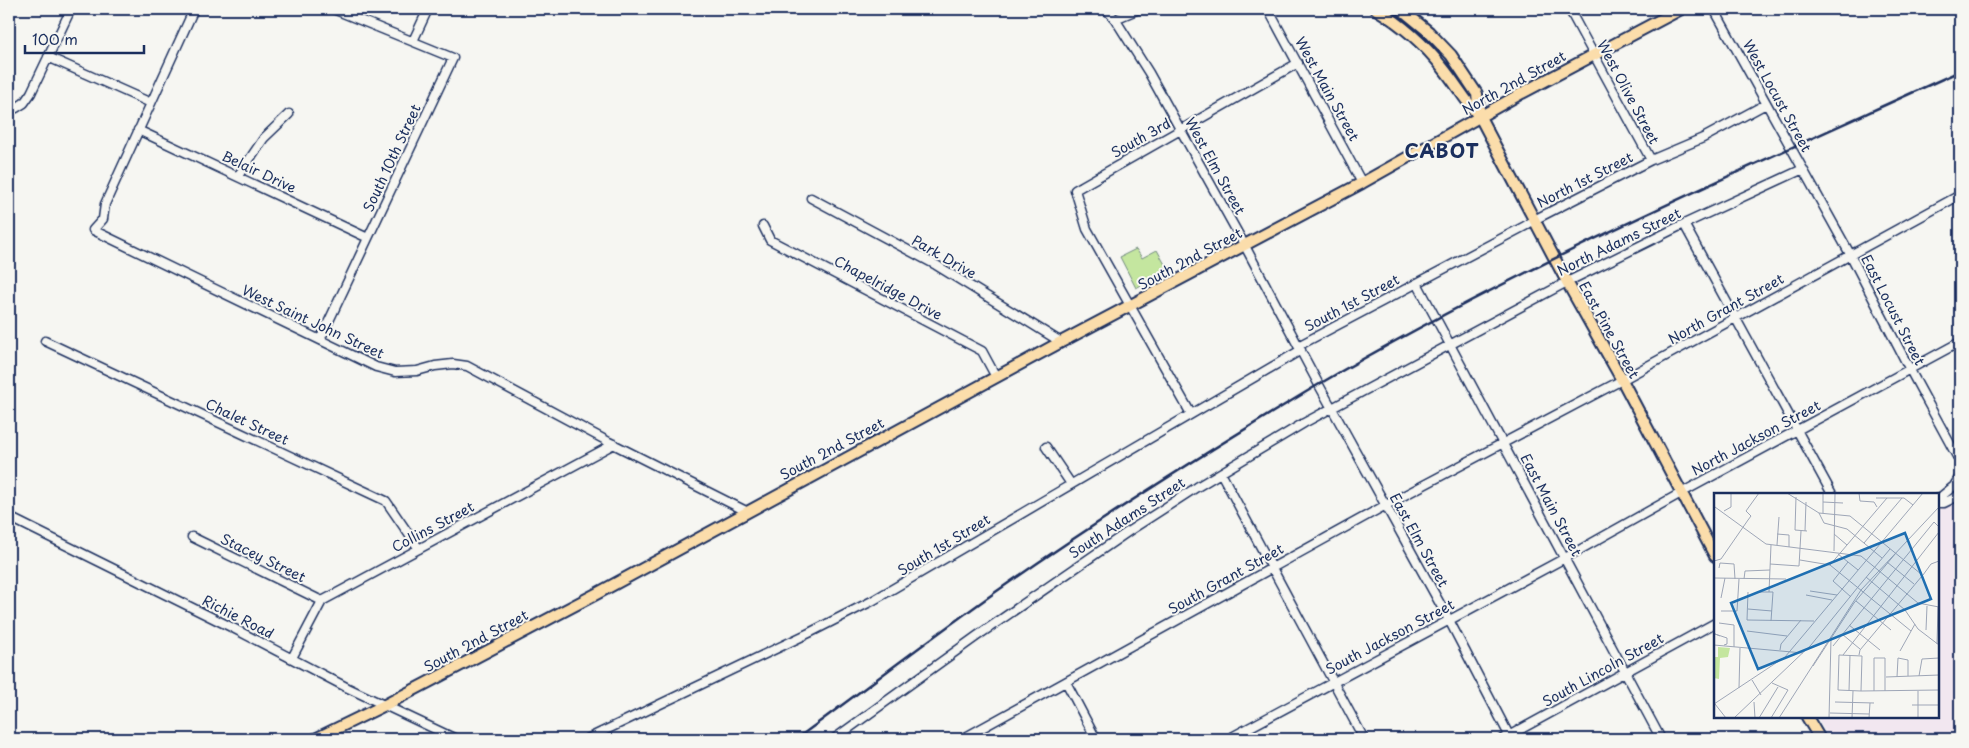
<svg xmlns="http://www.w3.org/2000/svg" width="1969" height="748" font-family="'Playpen Sans',sans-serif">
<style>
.built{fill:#f2e7f0}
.green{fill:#c4e69f;stroke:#708a7e}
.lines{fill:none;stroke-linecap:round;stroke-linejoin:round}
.minor-casing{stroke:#1b2f5e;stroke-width:11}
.major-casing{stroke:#1b2f5e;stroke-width:14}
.minor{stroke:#f6f6f2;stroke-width:8}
.major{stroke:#fbddab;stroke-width:10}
.rail{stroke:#1b2f5e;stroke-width:2.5}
.labels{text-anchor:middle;stroke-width:4;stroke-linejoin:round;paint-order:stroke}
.street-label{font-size:14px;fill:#1b2f5e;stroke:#f6f6f2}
.district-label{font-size:19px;font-weight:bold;letter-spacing:1px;fill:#1b2f5e;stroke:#f6f6f2}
.inset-road{fill:none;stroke:#9ea6b7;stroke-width:1}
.view{fill:#1f6fb2;fill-opacity:0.15;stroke:#1f6fb2;stroke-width:2.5}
.inset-edge{fill:none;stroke:#1b2f5e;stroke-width:2.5}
</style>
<rect width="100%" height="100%" fill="#f6f6f2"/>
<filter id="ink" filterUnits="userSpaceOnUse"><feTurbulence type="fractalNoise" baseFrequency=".02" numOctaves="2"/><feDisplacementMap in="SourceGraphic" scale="10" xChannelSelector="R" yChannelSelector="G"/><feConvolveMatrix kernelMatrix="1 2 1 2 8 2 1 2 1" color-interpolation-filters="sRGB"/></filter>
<g filter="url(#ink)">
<path class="built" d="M 1960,498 L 1960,739 L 1829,739 L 1817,717 L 1938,717 L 1938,510 Z"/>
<path class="green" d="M 1136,249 L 1142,258 L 1157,250 L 1168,270 L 1136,288 L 1120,257 Z"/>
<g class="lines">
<g class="minor-casing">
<path id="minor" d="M 194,9 L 105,204 L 103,219 L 93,230 L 376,367 L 395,372 L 417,371 L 435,366 L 453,364 L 467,366 L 609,442 L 746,511
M 1106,9 L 1115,19
M 1139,9 L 1115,19 L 1149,73 L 1245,246 L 1319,385 L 1449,620 L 1511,739
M 1268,9 L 1362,183
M 1569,9 L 1651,160
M 1714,9 L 1850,254 L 1909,368 L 1960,462
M 413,41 L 428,9
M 48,57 L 151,103
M 9,107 L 16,108 L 24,103 L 31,93 L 71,9
M 138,130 L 368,238
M 238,176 L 264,138 L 289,114
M 811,198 L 936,265 L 1061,342
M 1684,224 L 1832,494
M 763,226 L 770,240 L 982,351 L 996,377
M 1417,283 L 1661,739
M 320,340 L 453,58 L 333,9
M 45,341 L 386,501 L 419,549
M 1298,346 L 1525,226 L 1534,220 L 1651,160 L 1703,138 L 1766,104
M 1191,414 L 1087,229 L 1075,190 L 1298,63
M 1046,447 L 1071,484
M 1221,473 L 1364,739
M 1938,499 L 1954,486 L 1959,478
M 1938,503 L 1944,503 L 1960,495
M 9,517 L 231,627 L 348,688 L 456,739
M 192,537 L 322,601
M 292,658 L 322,601 L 614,444
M 1066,682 L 1096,739
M 587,739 L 809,633 L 872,601 L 1301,350
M 834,739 L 977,636 L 1129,531 L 1197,487 L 1304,423 L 1567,282 L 1684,224 L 1803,169
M 962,739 L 1386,505 L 1622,380 L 1960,195
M 1228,739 L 1565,558 L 1681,493 L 1960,342
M 1503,739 L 1715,623"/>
</g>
<g class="major-casing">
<path id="major" d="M 1376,9 C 1401,24 1425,45 1443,68 C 1456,84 1466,102 1480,117 L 1567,282 L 1622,380 L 1715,556
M 1401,9 L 1429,32 L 1451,55 L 1477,94 L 1480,117
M 1807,717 L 1820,739
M 315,739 L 385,705 L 598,593 L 1061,342 L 1362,183 L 1522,93 L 1681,9"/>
</g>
<use href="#minor" class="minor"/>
<use href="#major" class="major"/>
<path class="rail" d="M 796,739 C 863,690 929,639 997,591 C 1101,518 1208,451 1316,386 C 1522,265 1743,170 1960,71"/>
</g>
</g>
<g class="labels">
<g class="street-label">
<text transform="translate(1514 83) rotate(-29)" y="5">North 2nd Street</text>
<text transform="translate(1327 89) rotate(61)" y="5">West Main Street</text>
<text transform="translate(1628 92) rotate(62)" y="5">West Olive Street</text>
<text transform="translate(1777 96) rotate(61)" y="5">West Locust Street</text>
<text transform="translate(1141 138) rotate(-29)" y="5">South 3rd</text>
<text transform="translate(392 158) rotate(-65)" y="5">South 10th Street</text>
<text transform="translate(1215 166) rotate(61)" y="5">West Elm Street</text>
<text transform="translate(259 172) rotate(25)" y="5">Belair Drive</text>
<text transform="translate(1585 180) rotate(-27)" y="5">North 1st Street</text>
<text transform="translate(1619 242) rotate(-26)" y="5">North Adams Street</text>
<text transform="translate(944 257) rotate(30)" y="5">Park Drive</text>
<text transform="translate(1190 259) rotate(-28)" y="5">South 2nd Street</text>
<text transform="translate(888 288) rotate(28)" y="5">Chapelridge Drive</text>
<text transform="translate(1352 303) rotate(-28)" y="5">South 1st Street</text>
<text transform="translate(1726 309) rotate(-29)" y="5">North Grant Street</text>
<text transform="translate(1893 310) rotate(63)" y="5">East Locust Street</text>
<text transform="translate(313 322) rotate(25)" y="5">West Saint John Street</text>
<text transform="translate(1609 330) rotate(61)" y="5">East Pine Street</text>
<text transform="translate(247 422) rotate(25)" y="5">Chalet Street</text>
<text transform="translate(1756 438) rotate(-28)" y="5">North Jackson Street</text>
<text transform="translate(832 449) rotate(-28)" y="5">South 2nd Street</text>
<text transform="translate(1551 505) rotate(62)" y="5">East Main Street</text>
<text transform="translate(1127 518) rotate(-33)" y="5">South Adams Street</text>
<text transform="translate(433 527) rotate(-28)" y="5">Collins Street</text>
<text transform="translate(1419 540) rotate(61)" y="5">East Elm Street</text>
<text transform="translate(944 545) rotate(-31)" y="5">South 1st Street</text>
<text transform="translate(263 558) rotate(26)" y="5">Stacey Street</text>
<text transform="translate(1226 579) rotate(-29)" y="5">South Grant Street</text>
<text transform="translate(238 617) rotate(27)" y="5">Richie Road</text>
<text transform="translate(1390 637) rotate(-28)" y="5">South Jackson Street</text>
<text transform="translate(476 641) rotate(-28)" y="5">South 2nd Street</text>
<text transform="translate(1603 670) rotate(-29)" y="5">South Lincoln Street</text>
</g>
<g class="district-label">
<text x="1442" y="158">CABOT</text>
</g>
</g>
<g transform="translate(1714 493)">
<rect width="225" height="225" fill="#f6f6f2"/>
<path d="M 4,154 L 16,155 L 14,164 L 6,165 L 5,186 L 0,185 L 0,164 L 4,164 Z" fill="#c4e69f"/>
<path class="inset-road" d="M 73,0 L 105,20 L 136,23 L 207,81M 145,0 L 146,8 L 160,9 L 163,14M 82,4 L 81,37 L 93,38M 162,5 L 190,5 L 199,12M 173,5 L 116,72 L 197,138M 109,9 L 129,10M 1,14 L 52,51 L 147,63 L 204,110 L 225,114M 10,18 L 17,14 L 17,0M 105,20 L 110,30 L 133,36 L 168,65M 109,20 L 109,0M 91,38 L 92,9M 63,41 L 75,42 L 75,54M 120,41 L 133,52M 150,50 L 188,5M 63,52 L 65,24M 120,58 L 121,0M 124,61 L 144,77M 86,67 L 116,72M 0,68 L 7,66 L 34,27 L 37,23 L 32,18 L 45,0M 134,69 L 119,88 L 137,104M 173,69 L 200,91M 56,71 L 85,73 L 87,38M 5,75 L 6,70 L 20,71 L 21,86M 209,82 L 217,71 L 225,68M 152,84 L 191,117 L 204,136 L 225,152M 0,85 L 72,86M 30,86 L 31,78 L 56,77M 144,94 L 176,56M 96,98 L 123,102M 34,99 L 33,127 L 100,128M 45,99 L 59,99 L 57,128M 55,99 L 57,52M 92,102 L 118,107M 7,105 L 11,85M 142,108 L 177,137M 34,116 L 58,118M 7,118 L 23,118 L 25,86M 5,130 L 20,132 L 20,154M 135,132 L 166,157M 212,137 L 213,113M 33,138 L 73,143M 128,141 L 146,156M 6,143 L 1,141 L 13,145 L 13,151 L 10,152M 223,151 L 224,114M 0,152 L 89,160M 119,153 L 220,29 L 224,33M 66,157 L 67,151 L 87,127M 186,158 L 201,131M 125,162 L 148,163 L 147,198 L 124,197 ZM 129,162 L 225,39M 145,162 L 146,157 L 208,83M 99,173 L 140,110 L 182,60M 205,183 L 208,166 L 225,165M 172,184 L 225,182M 183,184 L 184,165 L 194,167 L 194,183M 38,187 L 47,202M 25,195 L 26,155M 135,198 L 136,162M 147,198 L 225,197M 160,198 L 160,165 L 171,165 L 171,198M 40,209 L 41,225M 121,209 L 160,210M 0,211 L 71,164 L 209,0M 1,211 L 12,225M 198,212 L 225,212M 116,220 L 155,221M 20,225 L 97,152 L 144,94M 45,225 L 64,194M 57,225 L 74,197 L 58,190M 65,225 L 147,97 L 225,14M 115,225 L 117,146M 138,225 L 139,198M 155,225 L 156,210M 204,225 L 204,198"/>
<path class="view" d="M 191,40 L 217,106 L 44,176 L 17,110 Z"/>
<rect width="225" height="225" class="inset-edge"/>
</g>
<rect width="1969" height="748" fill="none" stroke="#f6f6f2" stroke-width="30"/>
<rect x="15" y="15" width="1939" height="718" fill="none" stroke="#1b2f5e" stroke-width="2" filter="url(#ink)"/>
<path d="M25 45v8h119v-8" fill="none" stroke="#1b2f5e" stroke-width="2.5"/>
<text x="32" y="45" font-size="15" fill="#1b2f5e" stroke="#f6f6f2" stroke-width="4" paint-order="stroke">100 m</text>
</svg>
